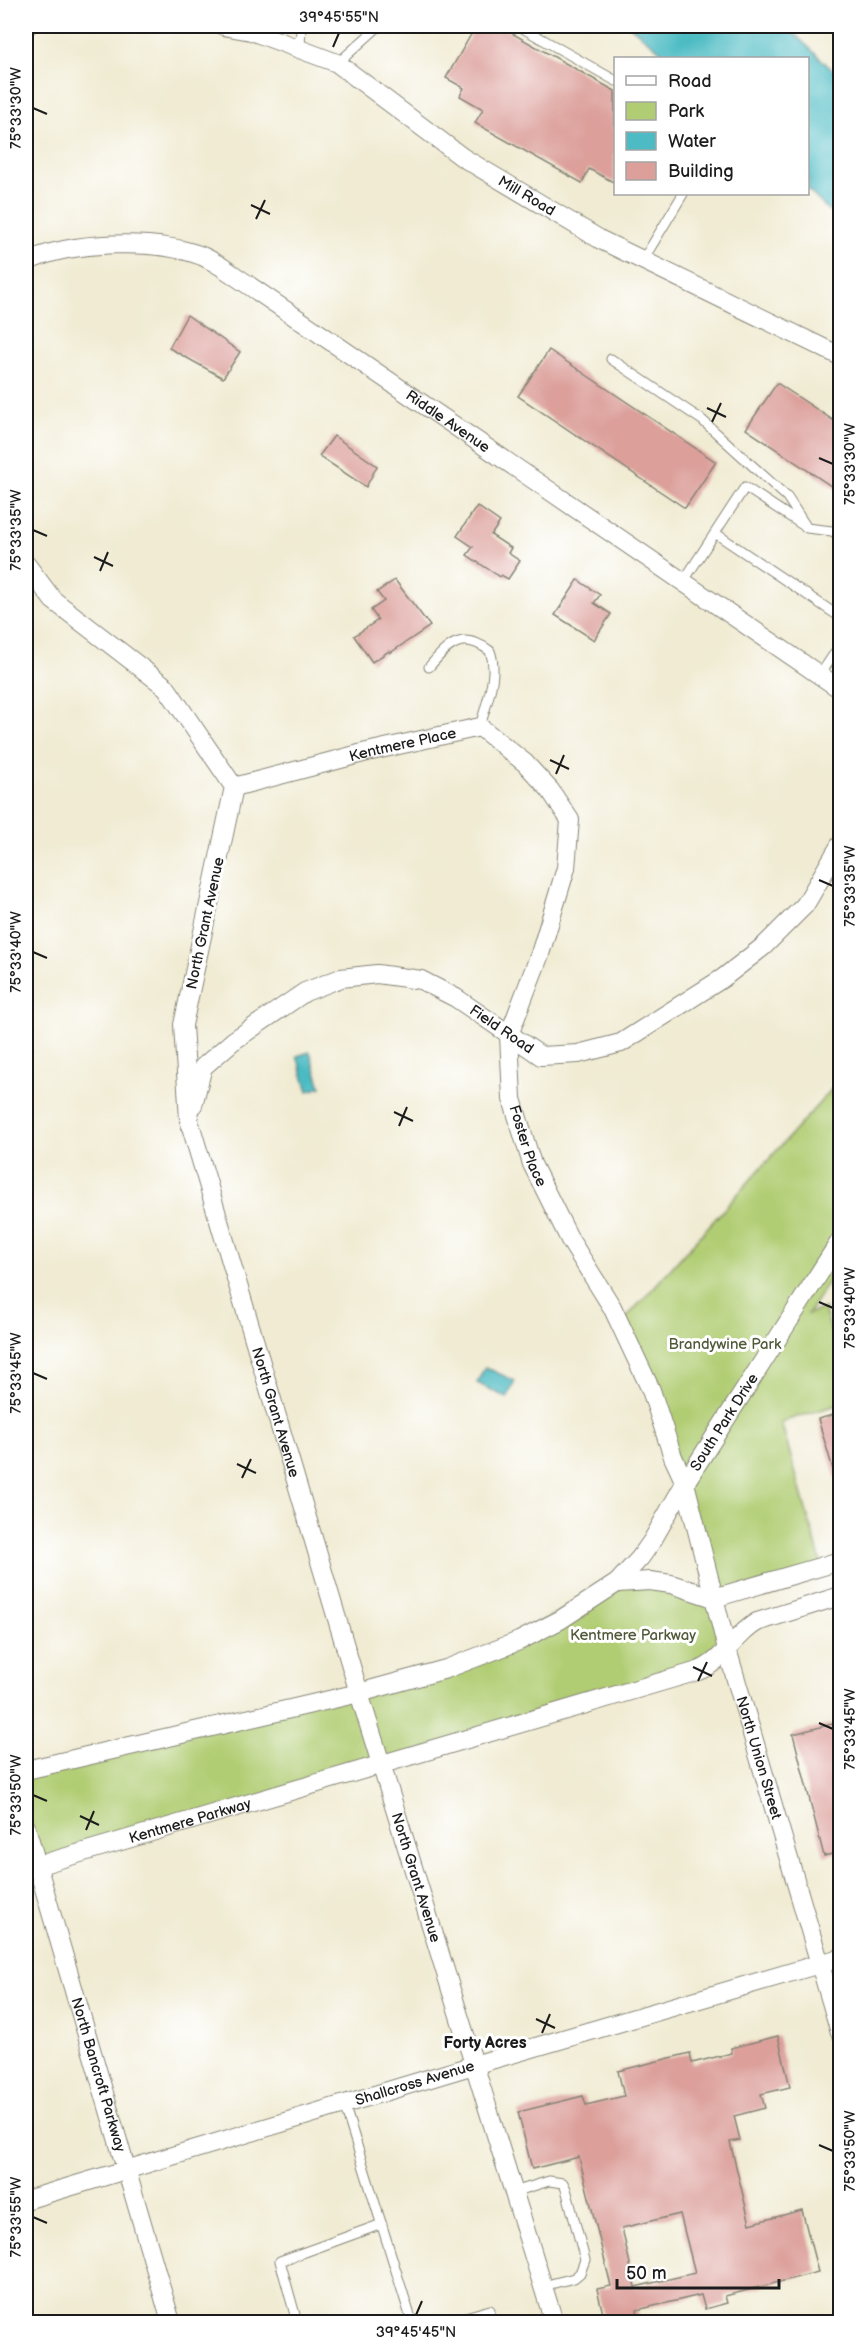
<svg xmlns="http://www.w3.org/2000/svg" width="866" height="2348" font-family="'Balsamiq Sans',sans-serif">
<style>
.green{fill:#b1cd73;stroke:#667448;stroke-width:1.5}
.water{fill:#4cbbc3;stroke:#346c70;stroke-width:1.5}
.building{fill:#dc9f9a;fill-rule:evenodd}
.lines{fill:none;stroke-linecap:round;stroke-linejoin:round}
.lane-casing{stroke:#868477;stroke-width:11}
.street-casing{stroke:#868477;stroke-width:20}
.lane{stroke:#fff;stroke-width:9}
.street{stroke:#fff;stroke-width:18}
.ticks{fill:none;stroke:#1c1c1c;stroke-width:2}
.labels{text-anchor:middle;stroke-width:6;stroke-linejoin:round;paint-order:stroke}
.street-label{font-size:15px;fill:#1c1c1c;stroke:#fff}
.park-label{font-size:15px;fill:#505a3a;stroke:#fff}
.neighbourhood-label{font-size:16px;font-weight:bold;fill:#1c1c1c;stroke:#fff}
.neatline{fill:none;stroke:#1c1c1c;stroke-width:2}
.ticks-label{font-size:15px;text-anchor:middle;fill:#1c1c1c}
</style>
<rect width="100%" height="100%" fill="#fff"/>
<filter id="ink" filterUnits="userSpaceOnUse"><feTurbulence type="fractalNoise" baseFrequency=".0167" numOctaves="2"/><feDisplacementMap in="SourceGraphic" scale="12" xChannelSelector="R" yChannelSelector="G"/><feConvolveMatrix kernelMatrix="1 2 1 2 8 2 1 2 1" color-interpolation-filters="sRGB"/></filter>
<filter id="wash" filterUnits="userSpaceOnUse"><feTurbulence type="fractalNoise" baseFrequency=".008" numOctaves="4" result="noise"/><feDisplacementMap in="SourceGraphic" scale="24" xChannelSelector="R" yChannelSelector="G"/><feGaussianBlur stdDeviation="1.35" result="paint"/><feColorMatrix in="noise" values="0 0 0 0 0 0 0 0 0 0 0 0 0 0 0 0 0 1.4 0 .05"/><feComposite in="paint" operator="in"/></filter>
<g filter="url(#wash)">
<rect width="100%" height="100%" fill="#f0ebd2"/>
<path class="green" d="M 840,1080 L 840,1263 L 808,1314 L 824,1308 L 840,1363 L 840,1404 L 781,1422 L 822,1566 L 714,1598 L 727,1649 L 716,1661 L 26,1869 L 26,1770 L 446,1669 L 617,1583 L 714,1598 L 685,1483 L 620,1325 Z"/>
<path class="water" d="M 630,26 L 786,26 L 840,77 L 840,214 L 828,210 L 808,190 L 808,58 L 669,58 Z
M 310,1052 L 321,1087 L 308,1091 L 297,1056 Z
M 485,1367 L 515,1381 L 507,1398 L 477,1383 Z"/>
<g id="blocks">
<path class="building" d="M 476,26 L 499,26 L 615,91 L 615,183 L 589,169 L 582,183 L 475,123 L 483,109 L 460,96 L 464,88 L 446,78 Z
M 187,315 L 240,352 L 223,378 L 169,348 Z
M 549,350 L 716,462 L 685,508 L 518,396 Z
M 777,383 L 840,425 L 840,492 L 746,429 Z
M 334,436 L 377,466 L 366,487 L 319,456 Z
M 477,506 L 500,522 L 491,535 L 511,548 L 508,553 L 520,561 L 508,579 L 501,575 L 500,577 L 467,555 L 473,547 L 457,536 Z
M 395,580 L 430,626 L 390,653 L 389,651 L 372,662 L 354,636 L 378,620 L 371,610 L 384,601 L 377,592 Z
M 578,580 L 600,595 L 594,603 L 611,614 L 594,640 L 555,615 Z
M 840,1413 L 840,1478 L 836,1479 L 818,1419 Z
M 840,1722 L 840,1852 L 824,1856 L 793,1734 Z
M 778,2036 L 790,2087 L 761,2094 L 765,2108 L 734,2116 L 740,2140 L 730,2142 L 750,2224 L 802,2210 L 818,2272 L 725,2296 L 727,2303 L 705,2309 L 701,2295 L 637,2310 L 639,2322 L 605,2322 L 597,2289 L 611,2286 L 579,2157 L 532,2169 L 518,2112 L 583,2096 L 586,2105 L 624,2096 L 618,2071 L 690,2053 L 692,2063 L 732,2053 L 731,2048 ZM 680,2214 L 695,2273 L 635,2287 L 622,2228 Z"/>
</g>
</g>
<g filter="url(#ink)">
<use href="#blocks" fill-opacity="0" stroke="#868477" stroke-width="1.5"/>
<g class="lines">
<g class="lane-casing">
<path id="lane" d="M 519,26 L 616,81
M 300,49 L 301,26
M 338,63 L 379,26
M 643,260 L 683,194
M 611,359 L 702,420 L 787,497 L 807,528
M 715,533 L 840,617
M 683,582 L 745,487 L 807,528 L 832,531 L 840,536
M 429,667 C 448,645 462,630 490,651 C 499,675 486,703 480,727
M 820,675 L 840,645
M 344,2104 L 412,2322
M 514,2192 L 549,2181 L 563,2183 L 566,2189 L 585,2260 L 580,2273 L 574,2278 L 543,2286
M 297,2322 L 280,2261 L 382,2224
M 448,2322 L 490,2310"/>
</g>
<g class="street-casing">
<g id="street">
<path d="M 26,26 L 27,26"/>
<path id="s1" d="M 223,26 L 251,31 L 337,63 L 462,157 L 601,240 L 840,356"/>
<path id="s2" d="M 26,262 C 71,241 155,238 202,256 C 209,259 215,263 222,267 L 840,689"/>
<path id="s3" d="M 26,564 L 53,600 L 166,687 L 234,787 L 183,1025 L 189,1120 L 359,1693 L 554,2322"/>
<path id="s4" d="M 234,787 L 367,752 L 480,727 L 525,763 L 550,790 L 570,820 L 566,868 L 540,954 L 509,1035 L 512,1099 L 532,1164 L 570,1240 L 612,1307 L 651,1390 L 673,1457 L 685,1483 L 727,1649 L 840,2032"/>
<path id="s5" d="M 193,1105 L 203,1067 L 233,1041 L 305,992 L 341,978 L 377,974 L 421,980 L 456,998 L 541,1056 L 578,1054 L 621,1043 L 723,978 L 764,946 L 805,905 L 840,845"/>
<path d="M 617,1583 L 650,1581 L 671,1584 L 714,1598 L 840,1561"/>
<path id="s6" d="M 26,1770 L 359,1693 L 446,1669 L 519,1641 L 560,1620 L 617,1583 L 640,1558 L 652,1541 L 685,1483 L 840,1241"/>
<path id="s7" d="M 26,1827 L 171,2322"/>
<path id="s8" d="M 26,1869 L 698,1671 C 723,1662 734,1635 757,1622 L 840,1596"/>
<path id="s9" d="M 26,2200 L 474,2065 L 840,1958"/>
</g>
</g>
<use href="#lane" class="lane"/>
<use href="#street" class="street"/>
</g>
</g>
<path class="ticks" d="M 333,47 L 339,33M 33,108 L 47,114M 251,205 L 270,214M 256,219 L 265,200M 707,408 L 726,417M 712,422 L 721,403M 819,458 L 833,464M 33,530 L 47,536M 94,557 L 113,566M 100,571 L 108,552M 550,760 L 569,769M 556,774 L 564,755M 819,880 L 833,886M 33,952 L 47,958M 394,1112 L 413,1121M 399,1126 L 407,1107M 819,1302 L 833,1308M 33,1373 L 47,1379M 237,1464 L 256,1473M 242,1478 L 251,1459M 693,1667 L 712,1676M 698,1681 L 707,1662M 819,1723 L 833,1729M 33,1795 L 47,1801M 80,1816 L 99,1825M 86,1830 L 94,1811M 536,2019 L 555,2028M 542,2033 L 550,2014M 819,2145 L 833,2151M 33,2217 L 47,2223M 416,2315 L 422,2301"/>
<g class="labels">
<g class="street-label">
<text dy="5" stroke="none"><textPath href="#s1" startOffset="352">Mill Road</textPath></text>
<text dy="5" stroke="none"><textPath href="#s2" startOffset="476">Riddle Avenue</textPath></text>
<text dy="5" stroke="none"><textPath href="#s4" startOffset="174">Kentmere Place</textPath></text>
<text transform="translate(205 923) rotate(-78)" y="5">North Grant Avenue</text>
<text dy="5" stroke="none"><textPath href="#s5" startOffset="380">Field Road</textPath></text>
<text dy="5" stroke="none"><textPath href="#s4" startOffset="722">Foster Place</textPath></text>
<text dy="5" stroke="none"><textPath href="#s3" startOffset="952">North Grant Avenue</textPath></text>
<text dy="5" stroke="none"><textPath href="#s6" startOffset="818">South Park Drive</textPath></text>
<text dy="5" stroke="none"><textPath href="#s4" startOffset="1380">North Union Street</textPath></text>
<text dy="5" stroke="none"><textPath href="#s8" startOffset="171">Kentmere Parkway</textPath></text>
<text dy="5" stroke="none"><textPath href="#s3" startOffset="1438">North Grant Avenue</textPath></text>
<text dy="5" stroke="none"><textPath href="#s7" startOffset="258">North Bancroft Parkway</textPath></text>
<text dy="5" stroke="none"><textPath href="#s9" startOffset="406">Shallcross Avenue</textPath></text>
</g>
<g class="park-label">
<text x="725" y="1349">Brandywine Park</text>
<text x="633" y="1640">Kentmere Parkway</text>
</g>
<g class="neighbourhood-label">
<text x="485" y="2048">Forty Acres</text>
</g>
</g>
<rect width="866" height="2348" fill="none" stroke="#fff" stroke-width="66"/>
<rect x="614" y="57" width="195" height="138" fill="#ffffff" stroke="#a4a4a4" stroke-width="1.5"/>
<rect x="626" y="76" width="30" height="9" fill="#ffffff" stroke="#a4a4a4" stroke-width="1.5"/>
<text x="668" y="87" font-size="18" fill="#1c1c1c">Road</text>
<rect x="626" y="102" width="30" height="18" fill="#b1cd73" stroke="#a4a4a4" stroke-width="1.5"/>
<text x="668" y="117" font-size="18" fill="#1c1c1c">Park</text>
<rect x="626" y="132" width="30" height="18" fill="#4cbbc3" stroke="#a4a4a4" stroke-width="1.5"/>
<text x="668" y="147" font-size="18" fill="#1c1c1c">Water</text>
<rect x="626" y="162" width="30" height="18" fill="#dc9f9a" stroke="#a4a4a4" stroke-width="1.5"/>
<text x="668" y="177" font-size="18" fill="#1c1c1c">Building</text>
<path d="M617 2279v9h162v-9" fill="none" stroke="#1c1c1c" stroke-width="3"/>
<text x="626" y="2279" font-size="18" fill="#1c1c1c" stroke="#ffffff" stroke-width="4.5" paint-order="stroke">50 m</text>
<rect x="33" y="33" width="800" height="2282" class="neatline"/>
<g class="ticks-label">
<text x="339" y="22">39°45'55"N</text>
<text transform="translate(16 108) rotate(-90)" y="5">75°33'30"W</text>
<text transform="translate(850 464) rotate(-90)" y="5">75°33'30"W</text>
<text transform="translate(16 530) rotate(-90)" y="5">75°33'35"W</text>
<text transform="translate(850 886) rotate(-90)" y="5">75°33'35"W</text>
<text transform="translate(16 952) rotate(-90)" y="5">75°33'40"W</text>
<text transform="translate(850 1308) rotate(-90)" y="5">75°33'40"W</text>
<text transform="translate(16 1373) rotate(-90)" y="5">75°33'45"W</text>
<text transform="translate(850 1729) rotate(-90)" y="5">75°33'45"W</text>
<text transform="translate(16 1795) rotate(-90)" y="5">75°33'50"W</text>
<text transform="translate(850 2151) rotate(-90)" y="5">75°33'50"W</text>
<text transform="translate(16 2217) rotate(-90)" y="5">75°33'55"W</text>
<text x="416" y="2337">39°45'45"N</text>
</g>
</svg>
